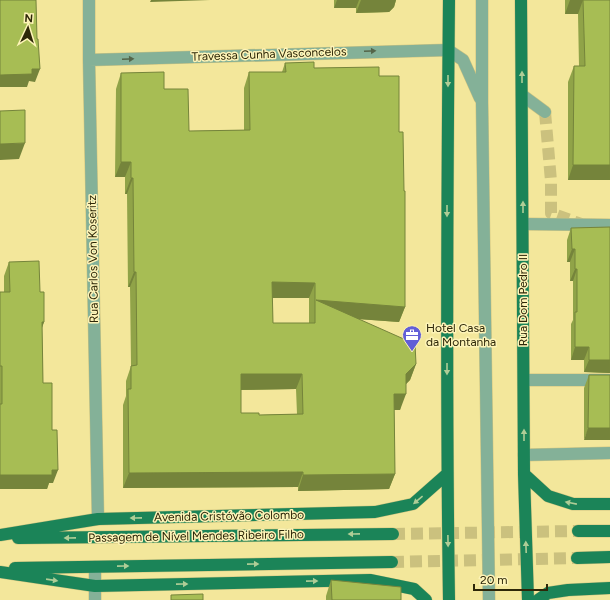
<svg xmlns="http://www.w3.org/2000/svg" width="610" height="600" font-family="Figtree,sans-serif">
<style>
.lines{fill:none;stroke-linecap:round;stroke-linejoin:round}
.minor-tunnel{stroke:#cbc17e;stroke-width:12;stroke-dasharray:12 6;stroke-linecap:butt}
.major-tunnel{stroke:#cbc17e;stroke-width:12;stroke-dasharray:12 6;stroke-linecap:butt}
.minor-casing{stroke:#cfc481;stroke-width:13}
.major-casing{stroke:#cfc481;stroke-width:13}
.minor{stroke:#84b198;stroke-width:12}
.major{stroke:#1b8458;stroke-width:12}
.wall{fill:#90a348;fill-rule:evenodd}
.shaded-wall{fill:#75843b}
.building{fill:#a7bd54;stroke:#75843b;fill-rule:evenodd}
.oneway{fill:#546549}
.oneway2{fill:#afcd96}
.labels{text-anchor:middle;stroke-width:3;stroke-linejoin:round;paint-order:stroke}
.street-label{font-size:12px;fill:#2d2708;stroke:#fef4b8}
.poi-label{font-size:12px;fill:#2d2708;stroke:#fef4b8;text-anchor:start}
</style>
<rect width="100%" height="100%" fill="#f3e79b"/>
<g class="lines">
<path class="minor-tunnel" d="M 545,112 L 551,181 L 551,213 L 581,224"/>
<path class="major-tunnel" d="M 393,534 L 578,531
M 392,562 L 577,558"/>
<g class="minor-casing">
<path id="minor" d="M 89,0 L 89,60 L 98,519
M 482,0 L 482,102 L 489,600
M 89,60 L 448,50 L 463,60 L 480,98
M 522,95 L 545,112
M 523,224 L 610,225
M 524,380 L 610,380
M 524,455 L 610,453
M 95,600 L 95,567"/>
</g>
<g class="major-casing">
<path id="major" d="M 449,0 C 447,200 446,400 449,600
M 521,0 L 524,474 L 528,600
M 524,474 L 548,496 L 573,504 L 610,504
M 578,531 L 610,531
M 0,535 L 98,519 L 375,512 L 413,504 L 447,474
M 18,538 L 393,534
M 577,558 L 610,557
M 15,568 L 392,562
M 0,572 L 95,586 L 370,580 L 414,589 L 426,600
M 538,600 L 548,593 L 568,590 L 610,588"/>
</g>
<use href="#minor" class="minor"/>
<use href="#major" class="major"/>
</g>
<path class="wall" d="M 334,0 L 396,0 L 394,7 L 389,12 L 356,13 L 356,8 L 334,8 Z
M 565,0 L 610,0 L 610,180 L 568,180 L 568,82 L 574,66 L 579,66 L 578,14 L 565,14 Z
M 285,63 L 314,68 L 379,76 L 399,132 L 405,307 L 399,322 L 359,319 L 416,364 L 410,380 L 406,384 L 400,410 L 394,410 L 395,474 L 389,489 L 298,491 L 298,487 L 123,488 L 123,405 L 126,396 L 126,381 L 131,366 L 130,287 L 128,287 L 127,194 L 125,194 L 125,177 L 115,177 L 116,89 L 121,73 L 164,89 L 189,131 L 244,130 L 244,88 L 249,72 L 282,72 ZM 272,298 L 309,298 L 309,323 L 273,323 ZM 296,389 L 297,414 L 259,415 L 241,413 L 241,390 Z
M 610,227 L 610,373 L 584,372 L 584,360 L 571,360 L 571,324 L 573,320 L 573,281 L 570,281 L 570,262 L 567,262 L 567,240 L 571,228 Z
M 9,262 L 40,292 L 44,322 L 42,328 L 43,383 L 53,483 L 49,483 L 47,489 L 0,489 L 0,292 L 4,292 L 4,276 Z
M 589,375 L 610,375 L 584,440 L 584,388 Z
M 331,580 L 401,600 L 326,600 L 326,596 Z"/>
<path class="shaded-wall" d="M 151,0 L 210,0 L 150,2 Z
M 337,0 L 359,0 L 356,8 L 334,8 Z
M 361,0 L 396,0 L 394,7 L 389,12 L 356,13 Z
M 570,0 L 583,0 L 578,14 L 565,14 Z
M 32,69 L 40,69 L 35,82 L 29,81 L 27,87 L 0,87 L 0,75 Z
M 25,143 L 19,159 L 0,160 L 0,144 Z
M 121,162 L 131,162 L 125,177 L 115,177 Z
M 573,165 L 610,165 L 610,180 L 568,180 Z
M 131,178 L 133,178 L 127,194 L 125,194 Z
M 572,249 L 575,249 L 570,262 L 567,262 Z
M 575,269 L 577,269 L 573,281 L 570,281 Z
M 134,272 L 136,272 L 130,287 L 128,287 Z
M 272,282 L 315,283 L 309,298 L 266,298 Z
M 316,300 L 405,307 L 399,322 L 315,316 Z
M 42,322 L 44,322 L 39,335 Z
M 575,347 L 589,347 L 584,360 L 571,360 Z
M 589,360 L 610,360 L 610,373 L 584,372 Z
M 416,364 L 410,380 L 400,390 L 406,374 Z
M 241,374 L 302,374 L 296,389 L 235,390 Z
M 394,394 L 406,394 L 400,410 L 388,410 Z
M 588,428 L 610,428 L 610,440 L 584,440 Z
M 52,470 L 58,470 L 53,483 L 49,483 L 47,489 L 0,489 L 0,475 Z
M 303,472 L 298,487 L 123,488 L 129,473 Z
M 395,474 L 389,489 L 298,491 L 303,475 Z"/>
<path class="building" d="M 0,0 L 36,0 L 37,39 L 38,39 L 40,69 L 32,69 L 32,74 L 0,75 Z
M 583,0 L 610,0 L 610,165 L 573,165 L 574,66 L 585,66 Z
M 314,62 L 314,68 L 379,67 L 379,76 L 399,76 L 399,132 L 403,132 L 404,191 L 405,191 L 405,307 L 316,300 L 415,344 L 416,364 L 406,374 L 406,394 L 394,394 L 395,474 L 303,475 L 303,472 L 129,473 L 128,389 L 131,389 L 131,366 L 137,365 L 136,272 L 134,272 L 133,178 L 131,178 L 131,162 L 121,162 L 121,73 L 164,72 L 164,89 L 188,89 L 189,131 L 250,130 L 249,72 L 286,72 L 285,63 ZM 272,282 L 315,283 L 315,323 L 273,323 ZM 241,374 L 302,374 L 303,414 L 259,415 L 259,413 L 241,413 Z
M 25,110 L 25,143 L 0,144 L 0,111 Z
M 610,227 L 610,360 L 589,360 L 589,347 L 575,347 L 575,312 L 577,312 L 577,269 L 575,269 L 575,249 L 572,249 L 571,228 Z
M 39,261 L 40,292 L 44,292 L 44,322 L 42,322 L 43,383 L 52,383 L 52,430 L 57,430 L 58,470 L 52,470 L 52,475 L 0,475 L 0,404 L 2,404 L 2,366 L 0,366 L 0,292 L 10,292 L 9,262 Z
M 589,375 L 610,375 L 610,428 L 588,428 Z
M 331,580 L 401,587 L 401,600 L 332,600 Z
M 203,594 L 203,600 L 171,600 L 171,595 Z"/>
<defs><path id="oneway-solid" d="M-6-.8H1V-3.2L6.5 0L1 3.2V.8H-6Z"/></defs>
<g class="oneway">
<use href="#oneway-solid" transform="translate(370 51) rotate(-2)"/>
<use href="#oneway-solid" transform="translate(128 59) rotate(-2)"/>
</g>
<g class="oneway2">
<use href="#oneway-solid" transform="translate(522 77) rotate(-90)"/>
<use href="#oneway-solid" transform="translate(448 81) rotate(90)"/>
<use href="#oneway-solid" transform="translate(523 207) rotate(-90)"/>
<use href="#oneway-solid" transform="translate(447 211) rotate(90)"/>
<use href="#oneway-solid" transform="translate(447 369) rotate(90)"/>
<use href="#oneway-solid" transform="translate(524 435) rotate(-90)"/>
<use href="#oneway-solid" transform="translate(418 500) rotate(140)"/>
<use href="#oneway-solid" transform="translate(571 503) rotate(-169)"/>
<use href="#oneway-solid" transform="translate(136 518) rotate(179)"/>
<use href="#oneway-solid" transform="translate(354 534) rotate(179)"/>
<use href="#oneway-solid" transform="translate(70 538) rotate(179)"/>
<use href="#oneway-solid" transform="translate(448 541) rotate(89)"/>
<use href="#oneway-solid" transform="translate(526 547) rotate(-92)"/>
<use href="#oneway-solid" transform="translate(253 564) rotate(-1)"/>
<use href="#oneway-solid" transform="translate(123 566) rotate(-1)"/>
<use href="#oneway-solid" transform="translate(52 580) rotate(8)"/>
<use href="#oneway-solid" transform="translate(312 581) rotate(-1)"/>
<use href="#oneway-solid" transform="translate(182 584) rotate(-1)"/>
</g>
<defs>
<g id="office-pin" transform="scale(1)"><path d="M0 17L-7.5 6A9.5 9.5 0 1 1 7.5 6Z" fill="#625fd7" stroke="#fef4b8"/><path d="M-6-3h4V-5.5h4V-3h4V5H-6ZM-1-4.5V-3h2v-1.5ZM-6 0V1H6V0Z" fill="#fff"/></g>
</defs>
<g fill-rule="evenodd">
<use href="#office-pin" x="412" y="335"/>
</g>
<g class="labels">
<g class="street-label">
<text transform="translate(269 54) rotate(-2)" y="4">Travessa Cunha Vasconcelos</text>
<text transform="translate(93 259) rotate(-91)" y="4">Rua Carlos Von Koseritz</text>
<text transform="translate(523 300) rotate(-90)" y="4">Rua Dom Pedro II</text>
<text transform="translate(229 516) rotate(-1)" y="4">Avenida Cristóvão Colombo</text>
<text transform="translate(196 536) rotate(-1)" y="4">Passagem de Nível Mendes Ribeiro Filho</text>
</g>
<g class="poi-label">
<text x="426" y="332">Hotel Casa<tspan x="426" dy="14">da Montanha</tspan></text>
</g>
</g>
<g transform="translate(28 28) rotate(4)" stroke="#fef4b8" stroke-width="3" paint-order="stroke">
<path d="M0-3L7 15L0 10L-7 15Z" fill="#2d2708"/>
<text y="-6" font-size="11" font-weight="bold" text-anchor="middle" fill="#2d2708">N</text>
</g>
<path d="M474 584v6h73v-6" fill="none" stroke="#2d2708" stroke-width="2"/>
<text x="480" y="584" font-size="12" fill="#2d2708" stroke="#fef4b8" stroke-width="3" paint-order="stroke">20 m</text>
</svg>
